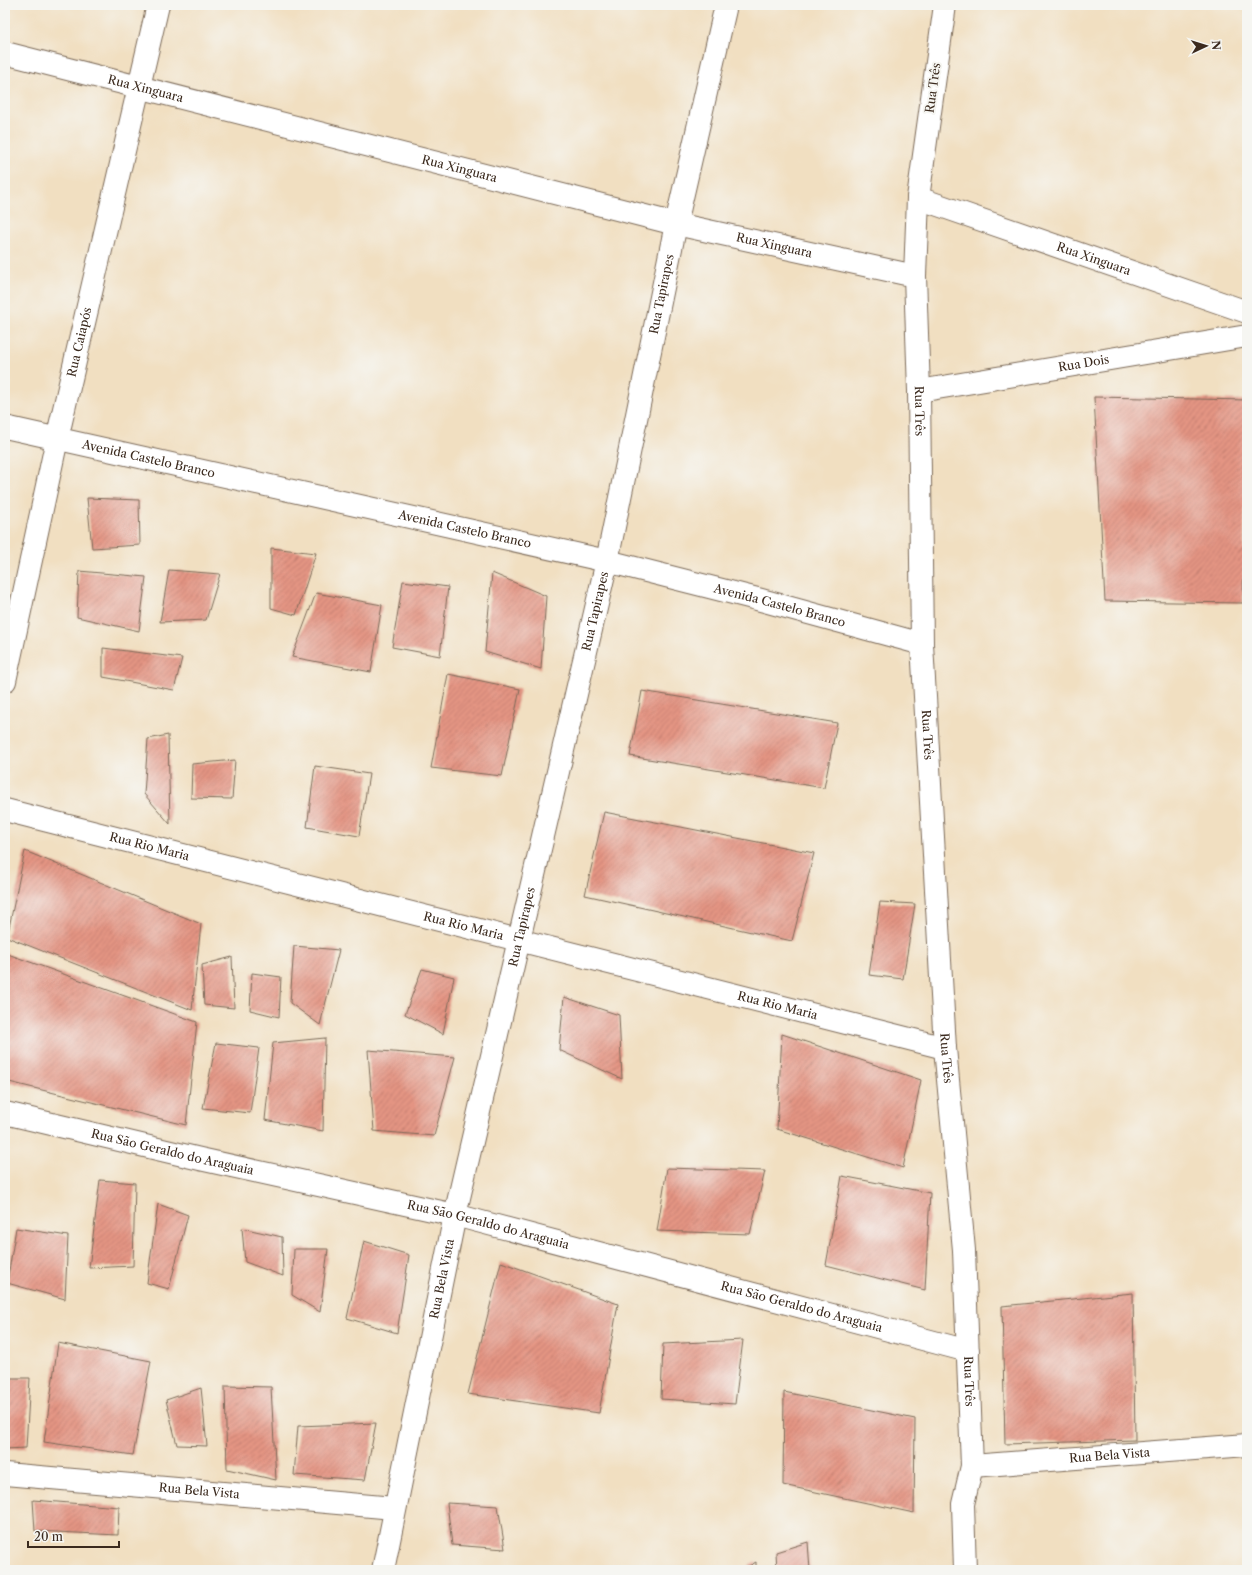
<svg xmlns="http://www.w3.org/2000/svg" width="1252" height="1575" font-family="'Libre Caslon Text',serif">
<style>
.building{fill:url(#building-hatch)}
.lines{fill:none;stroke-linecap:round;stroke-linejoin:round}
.minor-casing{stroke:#7b6957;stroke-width:24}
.minor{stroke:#fff;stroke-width:22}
.labels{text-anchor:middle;stroke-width:4;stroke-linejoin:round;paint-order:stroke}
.street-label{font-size:12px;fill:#3b2a1e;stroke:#f6f6f2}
</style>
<defs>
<pattern id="building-hatch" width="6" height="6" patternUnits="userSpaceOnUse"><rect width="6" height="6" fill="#e49483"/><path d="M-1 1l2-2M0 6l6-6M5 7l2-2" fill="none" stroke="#ba796b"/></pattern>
</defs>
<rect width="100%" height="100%" fill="#f6f6f2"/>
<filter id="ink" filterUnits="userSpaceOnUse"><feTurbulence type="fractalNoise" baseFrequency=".025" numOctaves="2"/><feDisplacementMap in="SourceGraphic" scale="8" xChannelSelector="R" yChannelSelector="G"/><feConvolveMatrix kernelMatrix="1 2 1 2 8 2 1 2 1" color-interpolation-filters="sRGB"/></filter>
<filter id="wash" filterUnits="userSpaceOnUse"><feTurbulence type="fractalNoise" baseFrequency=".012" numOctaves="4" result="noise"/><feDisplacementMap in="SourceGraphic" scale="16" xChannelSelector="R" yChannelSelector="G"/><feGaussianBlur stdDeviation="0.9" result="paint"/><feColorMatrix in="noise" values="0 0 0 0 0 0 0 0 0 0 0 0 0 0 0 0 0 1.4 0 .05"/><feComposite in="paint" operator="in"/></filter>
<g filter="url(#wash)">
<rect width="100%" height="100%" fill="#f1dfc1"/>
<g id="blocks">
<path class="building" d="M 1094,397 L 1247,400 L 1243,603 L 1105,601 Z
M 87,498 L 139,500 L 140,545 L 92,548 Z
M 271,548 L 316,553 L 296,615 L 271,608 Z
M 169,570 L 220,574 L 206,620 L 160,622 Z
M 79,571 L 146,577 L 139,631 L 77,617 Z
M 492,573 L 546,596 L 541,669 L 485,652 Z
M 403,581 L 448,587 L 440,656 L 392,647 Z
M 316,593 L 382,605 L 371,672 L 292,657 Z
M 103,648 L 182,658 L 174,690 L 103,677 Z
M 448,674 L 520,689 L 502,776 L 431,768 Z
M 642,691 L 837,723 L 824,788 L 630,756 Z
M 168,735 L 170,824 L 144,794 L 148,739 Z
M 235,760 L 232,799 L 191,798 L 192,764 Z
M 315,766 L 369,774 L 359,836 L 307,827 Z
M 604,812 L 814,853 L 792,941 L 585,895 Z
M 25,851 L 201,924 L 192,1010 L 7,937 Z
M 880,902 L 915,904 L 903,979 L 869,975 Z
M 294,946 L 339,950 L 320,1025 L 290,1003 Z
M 5,953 L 197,1022 L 186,1125 L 5,1081 Z
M 232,957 L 234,1008 L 204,1005 L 202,965 Z
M 422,969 L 454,977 L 443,1034 L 405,1014 Z
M 252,973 L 281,977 L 279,1017 L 250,1010 Z
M 564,997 L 619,1015 L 622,1079 L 559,1050 Z
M 782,1034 L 921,1080 L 903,1168 L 777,1129 Z
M 325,1038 L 323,1131 L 265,1120 L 273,1043 Z
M 216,1043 L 259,1048 L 250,1113 L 203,1108 Z
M 368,1050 L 455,1057 L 434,1136 L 374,1131 Z
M 667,1168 L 765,1171 L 750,1234 L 657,1231 Z
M 842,1176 L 930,1193 L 925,1290 L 826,1265 Z
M 100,1180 L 135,1183 L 133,1266 L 89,1268 Z
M 158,1204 L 188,1215 L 169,1289 L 147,1283 Z
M 16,1228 L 68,1236 L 65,1299 L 7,1283 Z
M 242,1228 L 282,1237 L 283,1276 L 245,1262 Z
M 364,1241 L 409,1255 L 397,1333 L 347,1318 Z
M 294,1249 L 328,1249 L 320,1312 L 292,1295 Z
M 501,1262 L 618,1304 L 599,1413 L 468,1394 Z
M 1133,1293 L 1135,1440 L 1005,1444 L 1002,1306 Z
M 743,1340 L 735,1404 L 661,1399 L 663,1344 Z
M 58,1343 L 151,1361 L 133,1455 L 44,1442 Z
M 5,1378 L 30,1378 L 26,1448 L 5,1449 Z
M 225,1386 L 271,1387 L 276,1480 L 227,1469 Z
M 201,1388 L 207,1446 L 177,1445 L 166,1400 Z
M 784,1392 L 915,1419 L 914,1513 L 783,1485 Z
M 376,1423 L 365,1480 L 294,1475 L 298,1426 Z
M 33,1500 L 119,1507 L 118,1535 L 35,1531 Z
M 447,1503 L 498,1506 L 505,1549 L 452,1545 Z
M 808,1542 L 810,1570 L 777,1570 L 776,1552 Z
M 756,1562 L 756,1570 L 742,1570 Z"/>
</g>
</g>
<g filter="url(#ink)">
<use href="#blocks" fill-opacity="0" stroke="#7b6957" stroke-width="1"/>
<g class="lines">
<g class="minor-casing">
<g id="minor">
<path id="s1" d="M 945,5 L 918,198 L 915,276 L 919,391 L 922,644 L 945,1048 L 964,1250 L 972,1466 L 963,1504 L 965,1570"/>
<path id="s2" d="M 5,53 L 676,224 L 915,276"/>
<path id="s3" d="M 918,198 L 1247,312"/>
<path id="s4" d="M 919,391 L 1247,336"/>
<path id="s5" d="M 5,427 L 607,561 L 761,600 L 922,644"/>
<path id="s6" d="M 5,681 L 57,439 L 158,5"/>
<path id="s7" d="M 5,810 L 945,1048"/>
<path id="s8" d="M 5,1113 L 200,1159 L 455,1215 L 968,1351"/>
<path id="s9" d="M 972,1466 L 1247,1445"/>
<path id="s10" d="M 5,1474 L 394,1508"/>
<path id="s11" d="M 383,1570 L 455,1215 L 607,561 L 676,224 L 726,5"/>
</g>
</g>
<use href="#minor" class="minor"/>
</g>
</g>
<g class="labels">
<g class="street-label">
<text transform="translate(933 88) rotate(-82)" y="4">Rua Três</text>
<text dy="4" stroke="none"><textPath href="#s2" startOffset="145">Rua Xinguara</textPath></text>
<text dy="4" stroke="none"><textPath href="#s2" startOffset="469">Rua Xinguara</textPath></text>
<text dy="4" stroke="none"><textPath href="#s2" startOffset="793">Rua Xinguara</textPath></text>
<text dy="4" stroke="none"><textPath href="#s3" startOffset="186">Rua Xinguara</textPath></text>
<text dy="4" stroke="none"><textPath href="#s11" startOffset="1306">Rua Tapirapes</textPath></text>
<text dy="4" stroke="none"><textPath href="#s6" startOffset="347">Rua Caiapós</textPath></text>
<text dy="4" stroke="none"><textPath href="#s4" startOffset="167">Rua Dois</textPath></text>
<text dy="4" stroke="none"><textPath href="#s1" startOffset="408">Rua Três</textPath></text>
<text dy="4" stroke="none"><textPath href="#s5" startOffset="147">Avenida Castelo Branco</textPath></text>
<text dy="4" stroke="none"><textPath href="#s5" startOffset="471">Avenida Castelo Branco</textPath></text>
<text dy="4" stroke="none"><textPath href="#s5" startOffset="795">Avenida Castelo Branco</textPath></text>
<text dy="4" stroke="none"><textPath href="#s11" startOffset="982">Rua Tapirapes</textPath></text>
<text dy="4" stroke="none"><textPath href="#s1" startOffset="732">Rua Três</textPath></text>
<text dy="4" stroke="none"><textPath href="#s7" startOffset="149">Rua Rio Maria</textPath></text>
<text dy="4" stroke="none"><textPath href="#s7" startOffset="473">Rua Rio Maria</textPath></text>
<text dy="4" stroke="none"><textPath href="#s11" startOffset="658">Rua Tapirapes</textPath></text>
<text dy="4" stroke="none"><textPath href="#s7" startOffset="797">Rua Rio Maria</textPath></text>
<text dy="4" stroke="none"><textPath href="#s1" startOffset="1056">Rua Três</textPath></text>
<text dy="4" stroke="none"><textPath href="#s8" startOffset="172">Rua São Geraldo do Araguaia</textPath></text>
<text dy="4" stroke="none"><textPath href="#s8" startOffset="496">Rua São Geraldo do Araguaia</textPath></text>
<text dy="4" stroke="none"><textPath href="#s11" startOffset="297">Rua Bela Vista</textPath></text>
<text dy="4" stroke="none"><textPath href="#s8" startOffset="820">Rua São Geraldo do Araguaia</textPath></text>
<text dy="4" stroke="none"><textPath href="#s1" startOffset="1380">Rua Três</textPath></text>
<text dy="4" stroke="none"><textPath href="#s9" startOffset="138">Rua Bela Vista</textPath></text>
<text dy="4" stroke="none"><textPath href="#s10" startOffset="195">Rua Bela Vista</textPath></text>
</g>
</g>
<rect width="1252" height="1575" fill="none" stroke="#f6f6f2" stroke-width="20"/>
<g transform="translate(1206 46) rotate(86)" stroke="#f6f6f2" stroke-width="3" paint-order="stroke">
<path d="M0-3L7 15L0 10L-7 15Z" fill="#3b2a1e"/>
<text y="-6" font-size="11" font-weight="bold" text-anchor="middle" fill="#3b2a1e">N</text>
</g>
<path d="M28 1541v6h91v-6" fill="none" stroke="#3b2a1e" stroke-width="2"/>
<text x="34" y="1541" font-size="12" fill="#3b2a1e" stroke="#f6f6f2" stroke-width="3" paint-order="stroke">20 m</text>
</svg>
